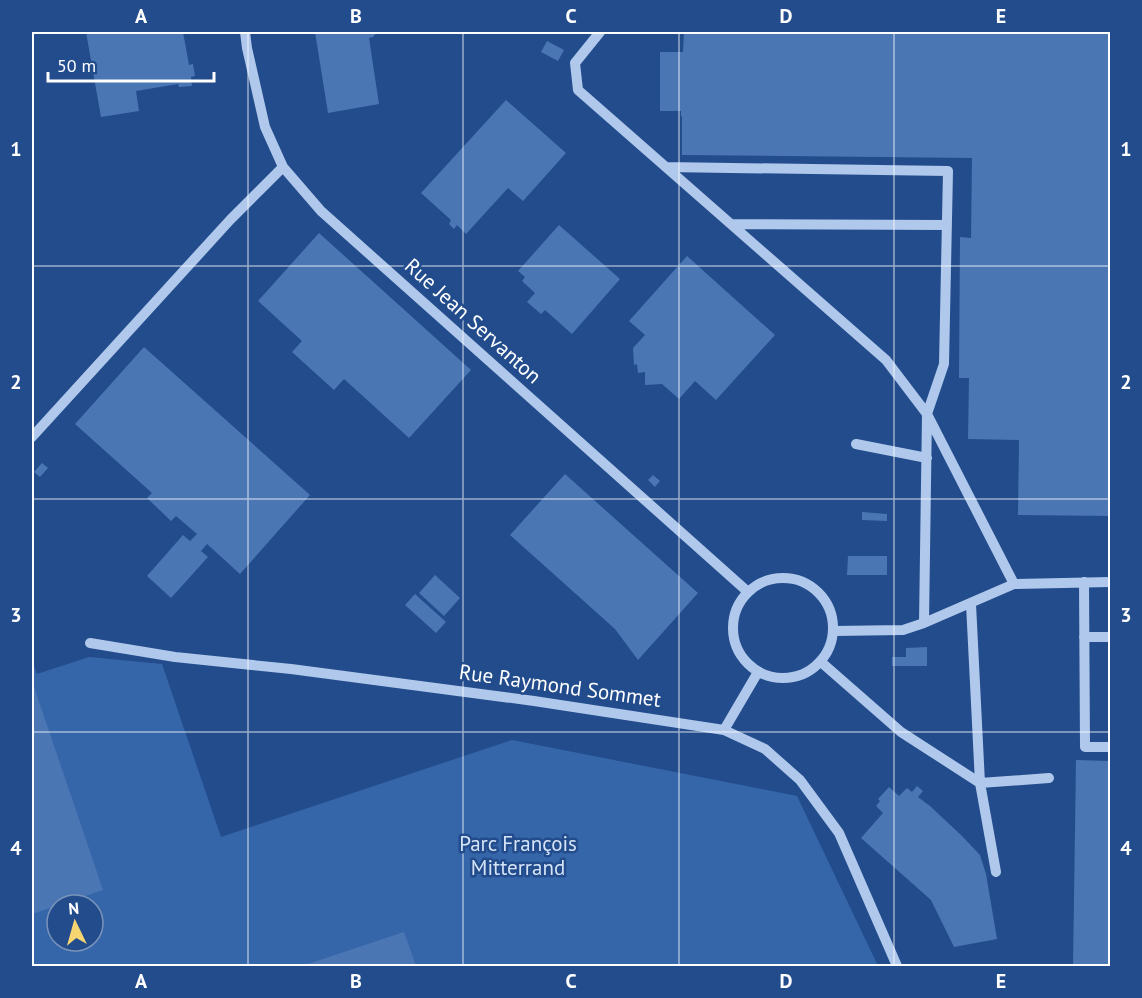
<svg xmlns="http://www.w3.org/2000/svg" width="1142" height="998" font-family="'PT Sans',sans-serif">
<style>
.green{fill:#3666aa;fill-rule:evenodd}
.building{fill:#4b76b4}
.lines{fill:none;stroke-linecap:round;stroke-linejoin:round}
.minor{stroke:#b0c8eb;stroke-width:10}
.grid{fill:none;stroke:#fff;stroke-width:1.5;stroke-opacity:0.55}
.labels{text-anchor:middle;stroke-width:5;stroke-linejoin:round;paint-order:stroke}
.street-label{font-size:21px;fill:#fff;stroke:#224c8c}
.park-label{font-size:21px;fill:#d5e4f8;stroke:#224c8c}
.neatline{fill:none;stroke:#fff;stroke-width:2}
.grid-label{font-size:20px;text-anchor:middle;font-weight:bold;fill:#fff}
</style>
<rect width="100%" height="100%" fill="#224c8c"/>
<path class="green" d="M 89,657 L 162,664 L 221,837 L 512,740 L 797,796 L 878,966 L 32,966 L 32,661 L 37,674 ZM 57,905 L 93,905 L 93,941 L 57,941 Z"/>
<path class="building" d="M 86,32 L 183,32 L 189,65 L 193,64 L 195,76 L 191,77 L 192,86 L 179,87 L 178,84 L 136,91 L 139,111 L 101,117 Z
M 315,32 L 377,32 L 373,37 L 369,38 L 379,104 L 328,113 Z
M 684,32 L 1110,32 L 1110,516 L 1018,515 L 1019,440 L 968,439 L 969,378 L 959,378 L 960,237 L 971,238 L 972,158 L 682,155 L 682,117 L 681,116 L 681,111 L 660,111 L 660,52 L 683,52 Z
M 547,41 L 564,50 L 558,61 L 541,52 Z
M 506,100 L 566,153 L 523,201 L 508,188 L 466,234 L 457,225 L 454,229 L 449,224 L 451,220 L 421,193 Z
M 559,225 L 620,279 L 572,334 L 545,310 L 541,314 L 527,302 L 535,293 L 522,281 L 525,277 L 518,271 Z
M 319,233 L 471,370 L 409,438 L 344,379 L 334,390 L 292,352 L 302,341 L 258,301 Z
M 687,256 L 775,335 L 716,400 L 695,381 L 679,399 L 662,384 L 645,385 L 645,372 L 638,373 L 637,364 L 634,365 L 633,348 L 645,335 L 629,321 Z
M 144,347 L 310,495 L 240,574 L 207,544 L 201,551 L 208,557 L 171,598 L 147,576 L 183,535 L 190,541 L 197,534 L 176,516 L 171,521 L 147,498 L 152,493 L 75,424 Z
M 42,463 L 48,468 L 40,477 L 34,472 Z
M 565,474 L 698,593 L 638,660 L 615,629 L 510,535 Z
M 653,475 L 660,481 L 655,487 L 648,480 Z
M 862,512 L 887,514 L 887,521 L 862,520 Z
M 848,556 L 887,556 L 887,575 L 847,575 Z
M 435,575 L 460,598 L 444,616 L 419,593 Z
M 415,594 L 446,622 L 436,633 L 405,605 Z
M 927,647 L 927,666 L 892,666 L 892,657 L 906,657 L 906,648 Z
M 32,681 L 103,890 L 32,914 Z
M 1076,760 L 1110,761 L 1110,966 L 1073,966 Z
M 917,786 L 923,791 L 918,797 L 930,806 L 961,835 L 980,855 L 986,874 L 997,939 L 954,947 L 931,900 L 861,838 L 883,813 L 876,806 L 880,801 L 878,799 L 889,787 L 899,796 L 907,788 L 912,792 Z
M 404,932 L 416,966 L 302,966 Z"/>
<g class="lines">
<path class="minor" d="M 245,32 L 247,48 L 265,127 L 283,167 L 321,211 L 748,592
M 600,32 L 575,63 L 578,90 L 886,360 L 927,414 L 1014,584
M 666,167 L 948,171 L 944,364 L 927,414 L 924,623
M 732,224 L 947,225
M 32,437 L 230,220 L 283,167
M 856,444 L 927,458
M733 628a50 50 0 1 1 100 0a50 50 0 1 1-100 0Z
M 1084,582 L 1085,747 L 1110,747
M 971,604 L 980,783 L 996,872
M 834,631 L 903,630 L 924,623 L 1014,584 L 1110,582
M 1084,637 L 1110,637
M 90,643 L 175,657 L 291,669 L 534,701 L 724,730 L 765,749 L 800,780 L 839,833 L 897,966
M 821,662 L 901,732 L 980,783 L 1049,778
M 724,730 L 758,672"/>
</g>
<path class="grid" d="M 248,32 L 248,966M 463,32 L 463,966M 679,32 L 679,966M 894,32 L 894,966M 32,266 L 1110,266M 32,499 L 1110,499M 32,732 L 1110,732"/>
<g class="labels">
<g class="street-label">
<text transform="translate(473 321) rotate(42)" y="7">Rue Jean Servanton</text>
<text transform="translate(560 686) rotate(8)" y="7">Rue Raymond Sommet</text>
</g>
<g class="park-label">
<text x="518" y="851">Parc François<tspan x="518" dy="24">Mitterrand</tspan></text>
</g>
</g>
<rect width="1142" height="998" fill="none" stroke="#224c8c" stroke-width="66"/>
<g transform="translate(75 923) rotate(355)"><circle r="28" fill="#224c8c" stroke="#7a94ba" stroke-width="1.5"/>
<path d="M0-4.5L10 22L0 15L-10 22Z" fill="#f7d672"/>
<text y="-9" font-size="16" font-weight="bold" text-anchor="middle" fill="#ffffff">N</text>
</g>
<path d="M48 72v9h166v-9" fill="none" stroke="#ffffff" stroke-width="3"/>
<text x="57" y="72" font-size="18" fill="#ffffff" stroke="#224c8c" stroke-width="4.5" paint-order="stroke">50 m</text>
<rect x="33" y="33" width="1076" height="932" class="neatline"/>
<g class="grid-label">
<text x="141" y="23">A</text>
<text x="356" y="23">B</text>
<text x="571" y="23">C</text>
<text x="786" y="23">D</text>
<text x="1001" y="23">E</text>
<text x="16" y="156">1</text>
<text x="1126" y="156">1</text>
<text x="16" y="389">2</text>
<text x="1126" y="389">2</text>
<text x="16" y="622">3</text>
<text x="1126" y="622">3</text>
<text x="16" y="855">4</text>
<text x="1126" y="855">4</text>
<text x="141" y="988">A</text>
<text x="356" y="988">B</text>
<text x="571" y="988">C</text>
<text x="786" y="988">D</text>
<text x="1001" y="988">E</text>
</g>
</svg>
